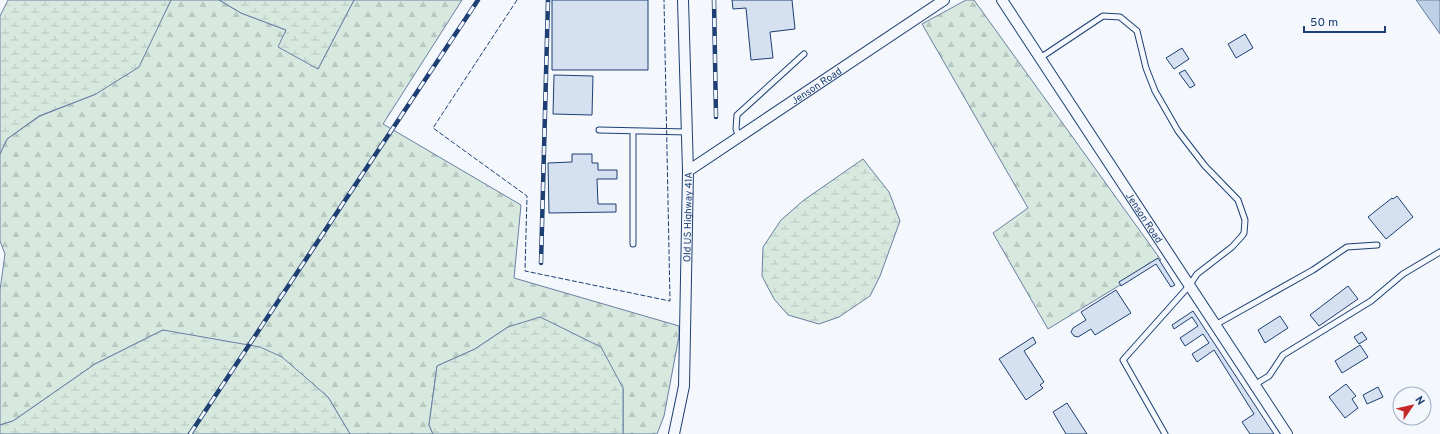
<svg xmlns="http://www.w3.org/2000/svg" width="1440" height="434" font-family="Overpass,sans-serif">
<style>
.forest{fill:url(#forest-firs);stroke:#687fa3}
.wetland{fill:url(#wetland-marsh);stroke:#687fa3}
.water{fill:#bed0e5;stroke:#687fa3}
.building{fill:#d5e0f0;stroke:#1d3f73}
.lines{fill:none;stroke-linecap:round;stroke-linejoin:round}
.lane-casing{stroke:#1d3f73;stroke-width:7}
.street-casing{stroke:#1d3f73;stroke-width:12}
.lane{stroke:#f4f7fb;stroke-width:5}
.street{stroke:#f4f7fb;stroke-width:10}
.rail-casing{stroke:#1d3f73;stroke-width:4.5}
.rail{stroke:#f4f7fb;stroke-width:3;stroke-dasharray:9;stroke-linecap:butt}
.fence{stroke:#1d3f73;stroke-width:1;stroke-dasharray:5 2;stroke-linecap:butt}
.labels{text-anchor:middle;stroke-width:3;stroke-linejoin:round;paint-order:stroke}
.street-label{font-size:10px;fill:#1d3f73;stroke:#f4f7fb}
</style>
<defs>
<pattern id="forest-firs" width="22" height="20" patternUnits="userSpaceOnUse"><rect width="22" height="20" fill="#d7e8df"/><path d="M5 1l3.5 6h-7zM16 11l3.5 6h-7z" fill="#b8c8c3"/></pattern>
<pattern id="wetland-marsh" width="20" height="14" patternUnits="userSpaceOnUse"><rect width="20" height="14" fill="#d7e8df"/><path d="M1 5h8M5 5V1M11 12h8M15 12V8" fill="none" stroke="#b8c8c3"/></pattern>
</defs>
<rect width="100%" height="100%" fill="#f4f7fb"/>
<path class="forest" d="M 171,0 L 219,0 L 241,13 L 286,30 L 318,69 L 354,0 L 462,0 L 383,124 L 521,205 L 514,278 L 679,326 L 679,336 L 664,416 L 657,434 L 623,434 L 623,388 L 508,327 L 475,349 L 437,366 L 429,425 L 433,434 L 350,434 L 328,397 L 163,330 L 95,364 L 13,421 L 0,425 L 0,290 L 5,254 L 0,241 L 0,154 L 7,139 L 40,116 L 96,94 L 157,28 Z
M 966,0 L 974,0 L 1161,260 L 1048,329 L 993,233 L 1028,208 L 922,24 Z"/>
<path class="wetland" d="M 8,0 L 171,0 L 139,67 L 96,94 L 39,116 L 7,139 L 0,154 L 0,16 Z
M 219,0 L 354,0 L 318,69 L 278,47 L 286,30 L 241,13 Z
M 863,159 L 889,192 L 900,221 L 880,276 L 870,296 L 839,317 L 819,324 L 788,315 L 774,299 L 762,276 L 763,247 L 781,220 L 804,200 Z
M 540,317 L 601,347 L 623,388 L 623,434 L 433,434 L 429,425 L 437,366 L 475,349 L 508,327 Z
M 163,330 L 260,347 L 282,357 L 328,397 L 350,434 L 0,434 L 0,425 L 13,421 L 95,364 Z"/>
<path class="water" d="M 1416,0 L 1440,0 L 1440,34 Z"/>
<path class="building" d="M 552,0 L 648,0 L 648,70 L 552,70 Z
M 732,0 L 792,0 L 795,29 L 770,32 L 773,58 L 751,60 L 746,8 L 733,9 Z
M 1245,34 L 1253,48 L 1236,58 L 1228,44 Z
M 1182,48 L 1189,59 L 1174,69 L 1166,58 Z
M 1185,70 L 1195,85 L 1190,88 L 1179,73 Z
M 554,75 L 593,76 L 592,115 L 553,114 Z
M 572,154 L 592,154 L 592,163 L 598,163 L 598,170 L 617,170 L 617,179 L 597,179 L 598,204 L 616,204 L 616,212 L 549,213 L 548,163 L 572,162 Z
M 1397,196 L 1413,217 L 1386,239 L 1368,217 L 1392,198 L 1393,199 Z
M 1158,258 L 1175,285 L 1171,287 L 1156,264 L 1121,286 L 1119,282 Z
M 1348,286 L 1358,299 L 1319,326 L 1310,315 Z
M 1116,290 L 1131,313 L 1095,335 L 1091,329 L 1078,337 L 1074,336 L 1071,332 L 1073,328 L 1086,320 L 1081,312 Z
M 1193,311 L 1274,434 L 1250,434 L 1242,422 L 1254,414 L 1214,350 L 1197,362 L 1192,354 L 1209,343 L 1203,334 L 1185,346 L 1180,338 L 1198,326 L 1192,317 L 1174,329 L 1172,325 Z
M 1280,316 L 1288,328 L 1265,343 L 1258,330 Z
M 1362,332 L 1367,339 L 1359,344 L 1354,337 Z
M 1033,337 L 1036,343 L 1024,351 L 1044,382 L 1040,385 L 1043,388 L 1026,400 L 999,359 Z
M 1360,345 L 1368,357 L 1342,373 L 1335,361 Z
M 1346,384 L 1356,396 L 1352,399 L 1358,408 L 1345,418 L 1329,397 Z
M 1378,387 L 1383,397 L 1367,404 L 1363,395 Z
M 1067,403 L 1087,434 L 1066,434 L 1053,412 Z"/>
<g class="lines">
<g class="lane-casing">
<path id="lane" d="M 1040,58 L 1103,16 L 1120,17 L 1137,31 L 1146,68 L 1155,91 L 1178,131 L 1205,166 L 1238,200 L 1245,220 L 1244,233 L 1242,236 L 1232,247 L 1197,274 L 1189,286 L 1123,360 L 1165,434
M 599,130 L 687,132
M 633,131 L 633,244
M 739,137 L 736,129 L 737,115 L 804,54
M 1215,325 L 1313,270 L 1347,247 L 1377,245
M 1254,385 L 1269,376 L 1283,355 L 1371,301 L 1403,274 L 1440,252"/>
</g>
<g class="street-casing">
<g id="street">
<path id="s1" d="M 1002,0 L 1287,434"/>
<path id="s2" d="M 688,171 L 944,0"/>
<path id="s3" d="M 674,434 L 684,386 L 688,171 L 683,0"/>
</g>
</g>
<use href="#lane" class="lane"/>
<use href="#street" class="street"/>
<g class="rail-casing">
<path id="rail" d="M 714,0 L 716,117
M 541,263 L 548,0
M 190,434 L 478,0"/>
</g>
<use href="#rail" class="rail"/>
<path class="fence" d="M 517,0 L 433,128 L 527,196 L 525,271 L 670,301 L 664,0"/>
</g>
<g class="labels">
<g class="street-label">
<text dy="4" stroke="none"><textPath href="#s2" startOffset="154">Jenson Road</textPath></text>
<text dy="4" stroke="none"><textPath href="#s1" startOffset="260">Jenson Road</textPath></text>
<text dy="4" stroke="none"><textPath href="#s3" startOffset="218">Old US Highway 41A</textPath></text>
</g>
</g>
<g transform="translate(1412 406) rotate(56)"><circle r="19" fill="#f4f7fb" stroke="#9eadc5"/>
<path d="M0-3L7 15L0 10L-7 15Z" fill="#c62828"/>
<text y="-6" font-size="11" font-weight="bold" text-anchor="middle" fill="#1d3f73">N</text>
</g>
<path d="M1304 26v6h81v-6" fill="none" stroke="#1d3f73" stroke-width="2"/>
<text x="1310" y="26" font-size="12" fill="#1d3f73" stroke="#f4f7fb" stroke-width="3" paint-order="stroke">50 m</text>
</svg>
